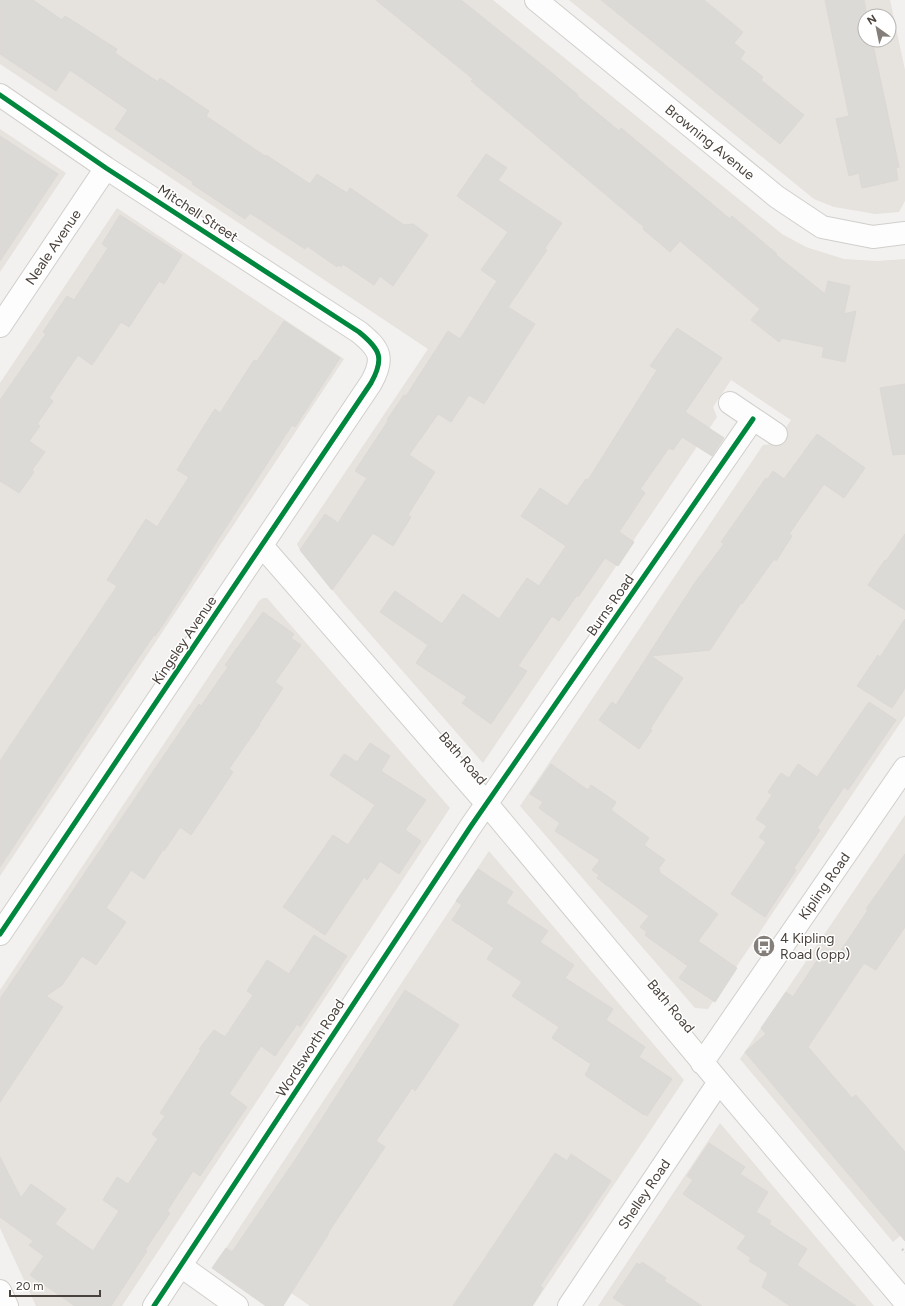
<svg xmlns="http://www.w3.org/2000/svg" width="905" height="1306" font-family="Figtree,sans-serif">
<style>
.residential{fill:#e6e2dd;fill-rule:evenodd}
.building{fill:#dcdad7;stroke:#dbd8d5}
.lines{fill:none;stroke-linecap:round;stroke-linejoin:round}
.minor-casing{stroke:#d1cfcc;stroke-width:24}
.path{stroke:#d3d1cd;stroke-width:2.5;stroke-dasharray:2 2;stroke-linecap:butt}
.minor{stroke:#fdfdfd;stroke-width:22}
.cycleway-casing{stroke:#fff;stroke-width:8}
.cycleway{stroke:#00873e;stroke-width:5}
.labels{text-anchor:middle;stroke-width:3;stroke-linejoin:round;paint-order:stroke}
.street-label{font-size:14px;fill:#49413b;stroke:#fff}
.poi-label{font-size:14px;fill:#49413b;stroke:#fff;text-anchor:start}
</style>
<rect width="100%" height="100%" fill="#f3f1ef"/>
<path class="residential" d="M 0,0 L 493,0 L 782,234 L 806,247 L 844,259 L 877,261 L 905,259 L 905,716 L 708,1009 L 695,1008 L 520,806 L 763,445 L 775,444 L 791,420 L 731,380 L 713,407 L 717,417 L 483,763 L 343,603 L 300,550 L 297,544 L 428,349 L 0,64 Z
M 569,0 L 890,0 L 905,70 L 905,201 L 899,212 L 875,214 L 858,211 L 834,207 L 814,199 ZM 865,16 L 889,16 L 889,40 L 865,40 Z
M 0,129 L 66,173 L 0,272 Z
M 117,208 L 344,359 L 0,876 L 0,383 Z
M 263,598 L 267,598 L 450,808 L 122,1306 L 36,1306 L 0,1228 L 0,990 L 259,601 Z
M 905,815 L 905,1232 L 893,1242 L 740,1059 Z
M 489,851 L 684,1080 L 533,1306 L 310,1306 L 226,1248 Z
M 720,1123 L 874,1306 L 598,1306 Z"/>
<path class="building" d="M 0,0 L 33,0 L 62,20 L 65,16 L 117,49 L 115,53 L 158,82 L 160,78 L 209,111 L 206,116 L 265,156 L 266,155 L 310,184 L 317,174 L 347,193 L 350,188 L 404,225 L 413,224 L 428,235 L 393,286 L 380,276 L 374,285 L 343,264 L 341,267 L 339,265 L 337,267 L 307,246 L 305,249 L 250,213 L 245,219 L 192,184 L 193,182 L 115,129 L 128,110 L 70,70 L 56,91 L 0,54 Z
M 376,0 L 461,0 L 552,73 L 578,95 L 577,96 L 619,131 L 621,128 L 730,219 L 732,216 L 777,254 L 776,255 L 825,294 L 828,281 L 850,286 L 844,314 L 856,311 L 845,362 L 822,357 L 824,347 L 782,338 L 779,342 L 751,320 L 760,309 L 680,241 L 670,252 L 643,229 L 644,227 L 471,81 L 473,79 Z
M 601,0 L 704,0 L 743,32 L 734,43 L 745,52 L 740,59 L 763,77 L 761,80 L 804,115 L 780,144 Z
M 825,0 L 864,0 L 867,16 L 865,16 L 865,40 L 872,40 L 899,167 L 896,168 L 898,180 L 862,188 L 859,173 L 849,176 L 836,119 L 849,116 Z
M 0,136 L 58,174 L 0,261 Z
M 486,154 L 507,168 L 498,180 L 562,223 L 545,248 L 547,250 L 508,307 L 535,324 L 484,404 L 469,395 L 451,422 L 438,414 L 409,455 L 435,472 L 408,515 L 411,517 L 393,546 L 373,533 L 332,590 L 300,550 L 325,514 L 338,523 L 367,478 L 355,471 L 388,421 L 387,420 L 404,395 L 406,396 L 448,331 L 460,339 L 497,281 L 481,270 L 508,232 L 457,196 Z
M 120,215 L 182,255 L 164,284 L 159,281 L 129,327 L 121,322 L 92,365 L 78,355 L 49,398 L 53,401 L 37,424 L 40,426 L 29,441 L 45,452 L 32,470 L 34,472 L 19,493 L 0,481 L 0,400 L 46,334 L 43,332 L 67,296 L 74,300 L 108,248 L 102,244 Z
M 284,321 L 340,358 L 295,427 L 292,425 L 166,620 L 155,636 L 154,635 L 122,682 L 0,867 L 0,761 L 117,586 L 107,580 L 146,519 L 157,527 L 189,477 L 177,470 L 206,423 L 215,409 L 220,413 L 247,371 L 254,360 L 257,361 Z
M 677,328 L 722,358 L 685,412 L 724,438 L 712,456 L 682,437 L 673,450 L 669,448 L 640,489 L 645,493 L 619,532 L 634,542 L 618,566 L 605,558 L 578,597 L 577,595 L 559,621 L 552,616 L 518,666 L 527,671 L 491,724 L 462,703 L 467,697 L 416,663 L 428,645 L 380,612 L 395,591 L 442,624 L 463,594 L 499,619 L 527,578 L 539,586 L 566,546 L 521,516 L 540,488 L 567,506 L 586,479 L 588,480 L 657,370 L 650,366 Z
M 905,384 L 905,454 L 893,455 L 880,388 Z
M 817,434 L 865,468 L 844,498 L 824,484 L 789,534 L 792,536 L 776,561 L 774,559 L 742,604 L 741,603 L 710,650 L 651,656 L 683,678 L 650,729 L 652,730 L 639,749 L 599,720 L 612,702 L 616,705 L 694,584 L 724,544 L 721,542 L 766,478 L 767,480 L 773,471 L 784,479 Z
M 905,534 L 905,610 L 868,585 L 885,560 L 886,561 Z
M 263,612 L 294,634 L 291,638 L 301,645 L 275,682 L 283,688 L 259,724 L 260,724 L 229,769 L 233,772 L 191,835 L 180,827 L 164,851 L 163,850 L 144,879 L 131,870 L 106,908 L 126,922 L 96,965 L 82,956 L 62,985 L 46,996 L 63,1007 L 0,1102 L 0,999 L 154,770 L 199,704 L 201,706 L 228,667 L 225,665 Z
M 905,619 L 905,688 L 892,708 L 857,686 L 878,655 L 880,657 Z
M 869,702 L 896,720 L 848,790 L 844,787 L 817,828 L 820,830 L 794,868 L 796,870 L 765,917 L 731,894 L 766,842 L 759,837 L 767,826 L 756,819 L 772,795 L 768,792 L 781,773 L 789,778 L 798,764 L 817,777 Z
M 370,743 L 390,756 L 381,771 L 426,800 L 405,830 L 421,841 L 399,874 L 380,861 L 367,880 L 364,877 L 325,935 L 283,907 L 333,835 L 348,845 L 375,805 L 330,775 L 344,754 L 357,762 Z
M 551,764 L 588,790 L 591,785 L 616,802 L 611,810 L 649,838 L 644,845 L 665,860 L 658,869 L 660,870 L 659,872 L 718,914 L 698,941 L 737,968 L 715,1002 L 679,978 L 688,966 L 645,935 L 647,932 L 640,927 L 649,916 L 597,878 L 599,875 L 592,870 L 600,860 L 555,831 L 560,823 L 539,808 L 543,802 L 530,794 Z
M 905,854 L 905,927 L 876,970 L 864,963 L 808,1047 L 852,1098 L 856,1095 L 905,1152 L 905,1241 L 745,1052 L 766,1034 L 761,1028 L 786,992 L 793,997 L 824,950 L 836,958 L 868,910 L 866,909 Z
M 478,869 L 513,892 L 506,903 L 548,931 L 540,942 L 574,965 L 565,978 L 613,1009 L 606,1020 L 645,1047 L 639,1057 L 672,1079 L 647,1116 L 645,1114 L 644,1115 L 585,1075 L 591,1064 L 552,1038 L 559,1027 L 512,996 L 522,982 L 487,959 L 494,948 L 452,920 L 462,905 L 456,901 Z
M 314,935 L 347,956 L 300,1027 L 297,1024 L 275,1056 L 261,1046 L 229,1094 L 247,1107 L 200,1176 L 193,1171 L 167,1211 L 170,1213 L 145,1250 L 147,1251 L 111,1306 L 75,1306 L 30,1275 L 44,1256 L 29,1245 L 33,1241 L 0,1217 L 0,1157 L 21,1198 L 31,1184 L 66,1209 L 55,1224 L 93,1251 L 119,1211 L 103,1200 L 117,1177 L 128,1184 L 158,1139 L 152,1134 L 165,1116 L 160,1113 L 201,1050 L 199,1049 L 214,1030 L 225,1037 L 253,995 L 247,991 L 267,960 L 289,974 Z
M 405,990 L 459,1025 L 415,1091 L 412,1088 L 376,1141 L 385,1147 L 328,1233 L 329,1233 L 283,1306 L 266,1306 L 212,1268 L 226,1248 L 232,1252 L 297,1157 Z
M 709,1143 L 745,1167 L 740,1174 L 768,1192 L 756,1212 L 771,1221 L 769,1224 L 807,1249 L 797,1265 L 856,1306 L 790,1306 L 762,1287 L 768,1273 L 749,1261 L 751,1258 L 737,1248 L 746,1236 L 683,1194 L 693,1180 L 687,1176 Z
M 555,1153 L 567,1161 L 571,1154 L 611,1181 L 540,1286 L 543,1288 L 532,1306 L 453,1306 Z
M 642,1262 L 666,1278 L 664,1281 L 702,1306 L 626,1306 L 613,1298 L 637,1263 L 640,1265 Z"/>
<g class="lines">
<g class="minor-casing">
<path id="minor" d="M 536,0 L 777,197 L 822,227 L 873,237 L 905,233
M 0,95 L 106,168 L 359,332 C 380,349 385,358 371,383 L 0,934
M 0,326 L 106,168
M 730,403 L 776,434
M 262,546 L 487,804 L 719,1082 L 905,1302
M 702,1063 L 905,768
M 181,1266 L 237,1306
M 0,1291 L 7,1306
M 154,1306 L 471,826 L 753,419
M 569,1306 L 719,1082"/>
</g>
<path class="path" d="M 902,1249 L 905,1252"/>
<use href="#minor" class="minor"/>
<g class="cycleway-casing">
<path id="cycleway" d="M 0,95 L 106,168 L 359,332 C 380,349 385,358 371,383 L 0,934
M 154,1306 L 471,826 L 753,419"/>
</g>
<use href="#cycleway" class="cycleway"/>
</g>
<defs>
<g id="bus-disc" transform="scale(1.15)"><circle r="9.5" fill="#847f7a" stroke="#fff"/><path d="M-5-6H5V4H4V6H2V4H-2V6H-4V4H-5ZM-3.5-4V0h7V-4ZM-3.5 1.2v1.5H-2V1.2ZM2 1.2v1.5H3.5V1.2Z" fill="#fff"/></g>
</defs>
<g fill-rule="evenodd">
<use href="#bus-disc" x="764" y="946"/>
</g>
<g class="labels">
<g class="street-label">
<text transform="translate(710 142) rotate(39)" y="5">Browning Avenue</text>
<text transform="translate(198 213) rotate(33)" y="5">Mitchell Street</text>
<text transform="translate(53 247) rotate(-56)" y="5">Neale Avenue</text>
<text transform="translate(610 605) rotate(-55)" y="5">Burns Road</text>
<text transform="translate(184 640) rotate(-56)" y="5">Kingsley Avenue</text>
<text transform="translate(463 758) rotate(49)" y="5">Bath Road</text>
<text transform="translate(824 886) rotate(-55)" y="5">Kipling Road</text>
<text transform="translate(671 1006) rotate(50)" y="5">Bath Road</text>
<text transform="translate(310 1048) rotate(-57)" y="5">Wordsworth Road</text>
<text transform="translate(644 1194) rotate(-56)" y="5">Shelley Road</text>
</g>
<g class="poi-label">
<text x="780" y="943">4 Kipling<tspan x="780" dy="16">Road (opp)</tspan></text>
</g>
</g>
<g transform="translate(877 28) rotate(327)"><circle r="19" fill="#ffffff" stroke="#b6b3b1"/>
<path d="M0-3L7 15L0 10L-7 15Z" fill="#847f7a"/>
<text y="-6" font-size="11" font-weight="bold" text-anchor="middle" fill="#49413b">N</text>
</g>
<path d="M10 1290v6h90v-6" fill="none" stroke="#49413b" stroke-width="2"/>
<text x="16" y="1290" font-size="12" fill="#49413b" stroke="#ffffff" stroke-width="3" paint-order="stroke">20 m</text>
</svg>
